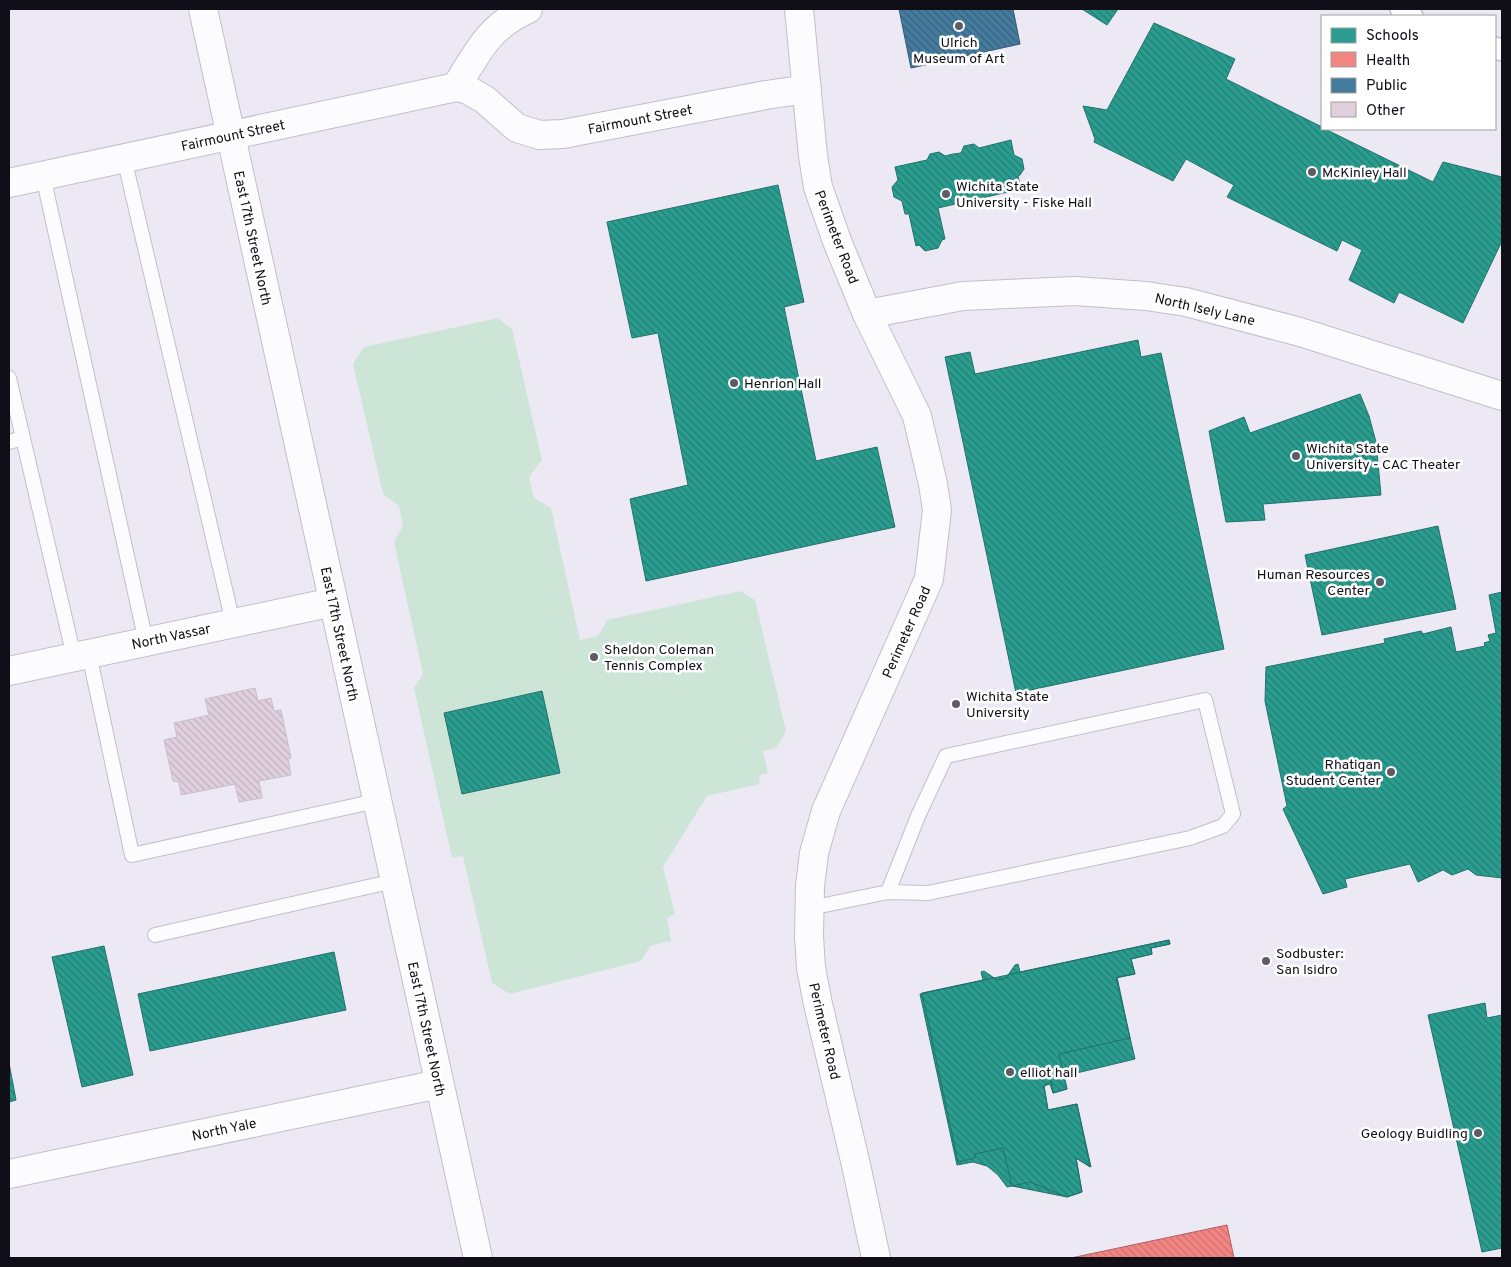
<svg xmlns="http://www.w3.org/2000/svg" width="1511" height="1267" font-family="Overpass,sans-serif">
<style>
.garden{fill:#cde5d7}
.schools{fill:url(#schools-back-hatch);stroke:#22726b}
.health{fill:url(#health-back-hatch);stroke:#ae6162}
.public{fill:url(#public-back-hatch);stroke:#355a74}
.building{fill:url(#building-back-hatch);stroke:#c7c0c8}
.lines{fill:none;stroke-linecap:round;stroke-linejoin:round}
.service-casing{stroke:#c1bfc8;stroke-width:16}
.pedestrian-casing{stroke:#c1bfc8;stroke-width:24}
.minor-casing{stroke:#c1bfc8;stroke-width:30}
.tertiary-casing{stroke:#c1bfc8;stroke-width:30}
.service{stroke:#fcfcfe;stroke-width:14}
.pedestrian{stroke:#fcfcfe;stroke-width:21}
.minor{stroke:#fcfcfe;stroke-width:28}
.tertiary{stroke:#fcfcfe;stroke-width:28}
.poi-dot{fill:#5d5b64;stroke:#fff;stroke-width:2}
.labels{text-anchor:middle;stroke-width:5;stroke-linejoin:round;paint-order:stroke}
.poi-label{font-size:14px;fill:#100e16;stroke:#fff;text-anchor:start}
.street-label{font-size:14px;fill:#100e16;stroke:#fff}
</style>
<defs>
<pattern id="schools-back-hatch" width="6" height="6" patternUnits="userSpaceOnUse" patternTransform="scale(1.25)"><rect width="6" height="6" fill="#2a9d8f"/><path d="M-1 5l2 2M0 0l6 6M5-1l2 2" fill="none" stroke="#237e74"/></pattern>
<pattern id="health-back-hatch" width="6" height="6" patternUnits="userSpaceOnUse" patternTransform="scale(1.25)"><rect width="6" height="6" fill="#f28482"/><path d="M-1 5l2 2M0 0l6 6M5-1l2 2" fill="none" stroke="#ce7170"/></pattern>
<pattern id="public-back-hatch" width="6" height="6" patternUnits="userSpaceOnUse" patternTransform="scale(1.25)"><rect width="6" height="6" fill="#457b9d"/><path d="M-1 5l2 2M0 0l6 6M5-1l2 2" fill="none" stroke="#38637f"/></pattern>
<pattern id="building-back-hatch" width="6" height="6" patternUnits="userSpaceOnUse" patternTransform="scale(1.25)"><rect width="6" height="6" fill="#e0d0dd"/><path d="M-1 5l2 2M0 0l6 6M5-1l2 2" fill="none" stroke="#bfb1bd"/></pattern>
</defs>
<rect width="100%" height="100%" fill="#ece9f5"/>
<path class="garden" d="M 498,318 L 512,329 L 542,460 L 529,477 L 534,498 L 551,508 L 580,640 L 598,636 L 607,620 L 740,591 L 755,600 L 786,731 L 776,748 L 763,751 L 768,773 L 759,776 L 760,784 L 707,796 L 663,867 L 675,914 L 667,918 L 671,941 L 650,946 L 641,961 L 510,994 L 492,983 L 463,856 L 452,858 L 414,688 L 423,674 L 394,542 L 403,526 L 399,506 L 383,494 L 353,364 L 364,347 Z"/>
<path class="schools" d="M 1082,9 L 1118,9 L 1107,25 Z
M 1154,23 L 1235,59 L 1226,79 L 1322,127 L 1322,129 L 1325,129 L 1433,182 L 1443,162 L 1502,177 L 1502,241 L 1463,323 L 1399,292 L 1394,303 L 1349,280 L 1362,250 L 1342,240 L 1337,251 L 1231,199 L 1227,197 L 1234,185 L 1186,159 L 1173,181 L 1094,142 L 1095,139 L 1083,106 L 1107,110 Z
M 1011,140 L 1014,155 L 1022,159 L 1024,169 L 1020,175 L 1018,176 L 1021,189 L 938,208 L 945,239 L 942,240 L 938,248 L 925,251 L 919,245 L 916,246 L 909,214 L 905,214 L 902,201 L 894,197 L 892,187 L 898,180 L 895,167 L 927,160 L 930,154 L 939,152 L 945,156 L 953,154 L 961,153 L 964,146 L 974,144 L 979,148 Z
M 778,185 L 804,302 L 784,307 L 816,461 L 877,447 L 895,527 L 646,581 L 630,499 L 688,485 L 658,333 L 632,338 L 607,222 Z
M 1138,340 L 1141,357 L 1161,353 L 1224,649 L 1016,693 L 945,357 L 970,352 L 975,374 Z
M 1360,394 L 1369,416 L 1376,442 L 1381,495 L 1263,504 L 1265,520 L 1226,522 L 1209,431 L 1244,417 L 1250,433 Z
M 1438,526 L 1456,609 L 1322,635 L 1305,555 Z
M 1502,592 L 1502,878 L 1476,875 L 1468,869 L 1452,875 L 1443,870 L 1418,882 L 1410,864 L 1345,879 L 1347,887 L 1323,894 L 1283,809 L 1287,806 L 1265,701 L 1266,667 L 1385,643 L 1384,639 L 1398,636 L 1421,631 L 1423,634 L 1451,627 L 1456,652 L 1485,646 L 1484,643 L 1490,641 L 1488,635 L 1496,633 L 1489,595 Z
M 542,691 L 560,773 L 462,794 L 444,713 Z
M 1169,940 L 1170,944 L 1151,948 L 1152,954 L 1131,959 L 1135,974 L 1117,977 L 1130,1038 L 1059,1054 L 1067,1089 L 1053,1093 L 1051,1081 L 1044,1086 L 1048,1110 L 1077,1104 L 1090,1167 L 1076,1158 L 1082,1192 L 1067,1197 L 1012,1186 L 1007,1187 L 998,1175 L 987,1166 L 973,1162 L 957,1165 L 920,994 Z
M 1169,940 L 1170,944 L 1151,948 L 1152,954 L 1131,959 L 1135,974 L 1116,978 L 1135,1059 L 1064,1076 L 1067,1089 L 1053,1093 L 1050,1084 L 1044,1086 L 1048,1110 L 1077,1104 L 1091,1167 L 1076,1158 L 1082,1192 L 1067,1197 L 1030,1182 L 1012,1186 L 1003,1148 L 974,1154 L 975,1158 L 958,1162 L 922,993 L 983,980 L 981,972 L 984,971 L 997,980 L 1006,978 L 1015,965 L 1018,964 L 1020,972 Z
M 104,946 L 133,1075 L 82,1087 L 52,957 Z
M 334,952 L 346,1010 L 150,1051 L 138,994 Z
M 1485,1003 L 1487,1018 L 1502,1015 L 1502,1248 L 1482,1252 L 1428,1015 Z
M 9,1063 L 16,1100 L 9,1102 Z"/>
<path class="health" d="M 1227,1225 L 1234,1258 L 1071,1258 L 1156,1240 Z"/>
<path class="public" d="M 899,9 L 1013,9 L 1020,44 L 911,68 Z"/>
<path class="building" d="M 255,688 L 258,701 L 271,698 L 274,711 L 281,710 L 291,758 L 288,758 L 291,775 L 259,781 L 262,798 L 239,802 L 235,784 L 181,795 L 179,782 L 173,781 L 164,740 L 177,737 L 174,723 L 209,715 L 205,699 Z"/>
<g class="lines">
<g class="service-casing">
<path id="service" d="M 124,158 L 233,623
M 43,176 L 146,642
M 9,378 L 74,657
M 9,442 L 23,438
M 89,654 L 132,855 L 376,801
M 810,908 L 888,892 L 918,816 L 946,756 L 1205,700 L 1233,814 L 1223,826 L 1190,838 L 928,893 L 888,892
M 155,935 L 394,881"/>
</g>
<g class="pedestrian-casing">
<path id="pedestrian" d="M 1401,9 L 1412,16
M 1495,48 L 1502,50"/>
</g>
<g class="minor-casing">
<path id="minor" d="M 799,9 L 813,156 L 818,187 L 837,241 L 867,314 L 917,416 L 933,484 L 937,510 L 929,579 L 826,811 L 814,853 L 810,886 L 809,936 L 811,968 L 818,1004 L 856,1165 L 876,1258
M 456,87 C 478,52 488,27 528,9
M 9,183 L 456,87 L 466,89 L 484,99 L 517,128 L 540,135 L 563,134 L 766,95 L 807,89
M 867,314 L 963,296 L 1075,291 L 1146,296 L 1186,302 L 1300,332 L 1502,396
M 9,671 L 333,602
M 9,1174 L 439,1084"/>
</g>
<g class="tertiary-casing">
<path id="tertiary" d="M 203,9 L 478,1258"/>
</g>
<use href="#service" class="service"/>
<use href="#pedestrian" class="pedestrian"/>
<use href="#minor" class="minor"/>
<use href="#tertiary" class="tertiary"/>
</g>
<g class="poi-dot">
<circle cx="959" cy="26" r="5"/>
<circle cx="1312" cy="172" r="5"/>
<circle cx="946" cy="194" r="5"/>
<circle cx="734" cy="383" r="5"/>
<circle cx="1296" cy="456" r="5"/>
<circle cx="1380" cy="582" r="5"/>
<circle cx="594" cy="657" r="5"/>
<circle cx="956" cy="704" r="5"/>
<circle cx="1391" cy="772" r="5"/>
<circle cx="1266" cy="961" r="5"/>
<circle cx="1010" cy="1072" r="5"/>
<circle cx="1478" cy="1133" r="5"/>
</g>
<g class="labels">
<g class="poi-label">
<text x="959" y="47" text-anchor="middle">Ulrich<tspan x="959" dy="16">Museum of Art</tspan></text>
<text x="1322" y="177">McKinley Hall</text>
<text x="956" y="191">Wichita State<tspan x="956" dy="16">University - Fiske Hall</tspan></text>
<text x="744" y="388">Henrion Hall</text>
<text x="1306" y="453">Wichita State<tspan x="1306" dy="16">University - CAC Theater</tspan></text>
<text x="1370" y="579" text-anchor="end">Human Resources<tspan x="1370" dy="16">Center</tspan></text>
<text x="604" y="654">Sheldon Coleman<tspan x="604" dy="16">Tennis Complex</tspan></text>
<text x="966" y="701">Wichita State<tspan x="966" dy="16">University</tspan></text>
<text x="1381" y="769" text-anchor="end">Rhatigan<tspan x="1381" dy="16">Student Center</tspan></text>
<text x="1276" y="958">Sodbuster:<tspan x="1276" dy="16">San Isidro</tspan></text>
<text x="1020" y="1077">elliot hall</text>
<text x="1468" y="1138" text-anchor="end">Geology Buidling</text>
</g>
<g class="street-label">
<text transform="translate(640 119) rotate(-11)" y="5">Fairmount Street</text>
<text transform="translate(233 135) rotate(-12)" y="5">Fairmount Street</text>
<text transform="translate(837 237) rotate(69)" y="5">Perimeter Road</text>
<text transform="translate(253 238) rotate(78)" y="5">East 17th Street North</text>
<text transform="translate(1205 309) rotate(13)" y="5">North Isely Lane</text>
<text transform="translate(906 632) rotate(-66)" y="5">Perimeter Road</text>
<text transform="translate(340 634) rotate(78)" y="5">East 17th Street North</text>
<text transform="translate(171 636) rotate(-12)" y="5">North Vassar</text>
<text transform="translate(427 1029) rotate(78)" y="5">East 17th Street North</text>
<text transform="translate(825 1031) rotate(77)" y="5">Perimeter Road</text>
<text transform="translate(224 1129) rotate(-12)" y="5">North Yale</text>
</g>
</g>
<rect width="1511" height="1267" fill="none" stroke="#100e16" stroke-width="20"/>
<rect x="1321" y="15" width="175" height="115" fill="#ffffff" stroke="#9f9fa2"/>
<rect x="1331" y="28" width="25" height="15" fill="#2a9d8f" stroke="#9f9fa2"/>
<text x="1366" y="40" font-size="15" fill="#100e16">Schools</text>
<rect x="1331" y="52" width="25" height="15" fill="#f28482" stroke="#9f9fa2"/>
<text x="1366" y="65" font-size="15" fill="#100e16">Health</text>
<rect x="1331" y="78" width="25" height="15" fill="#457b9d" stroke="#9f9fa2"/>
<text x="1366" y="90" font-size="15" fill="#100e16">Public</text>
<rect x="1331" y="102" width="25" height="15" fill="#e0d0dd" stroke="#9f9fa2"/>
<text x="1366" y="115" font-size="15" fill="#100e16">Other</text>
</svg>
